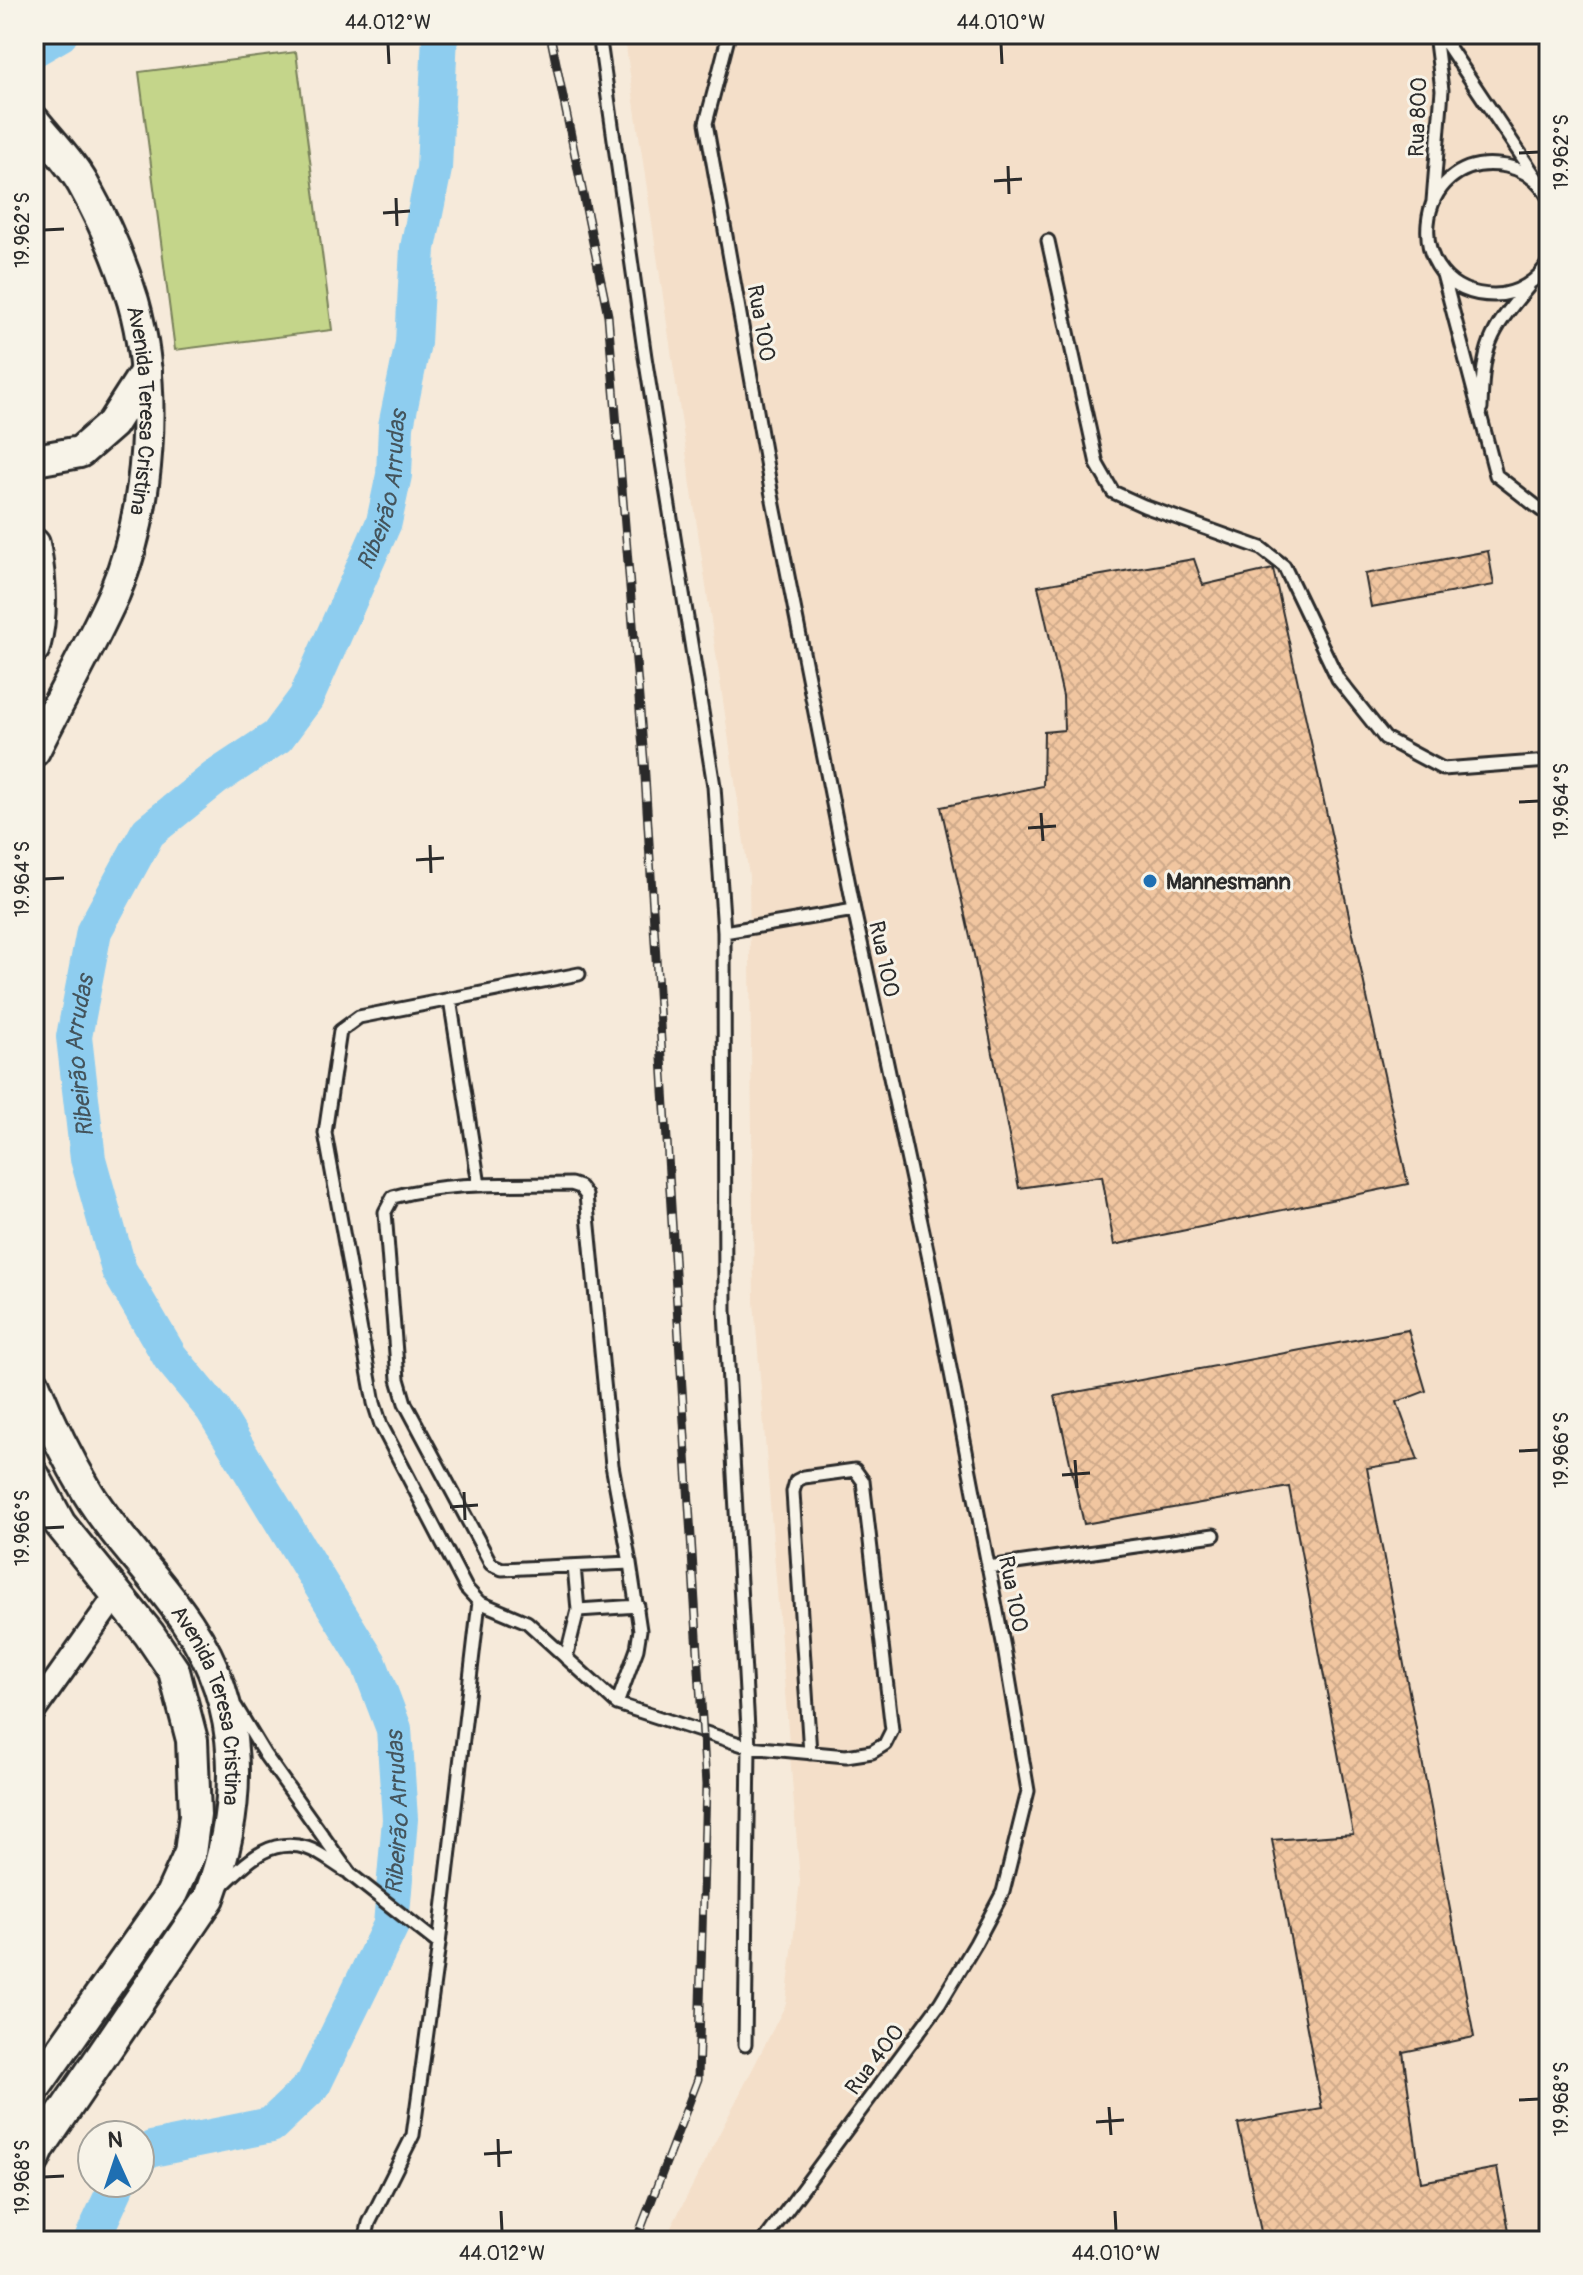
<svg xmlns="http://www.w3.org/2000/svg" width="1583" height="2275" font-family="Pangolin,sans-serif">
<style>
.built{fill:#f4dfc9}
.garden{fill:#c4d58a;stroke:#78805a;stroke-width:2}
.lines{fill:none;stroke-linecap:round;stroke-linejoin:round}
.river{stroke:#8ecdef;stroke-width:36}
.building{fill:url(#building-cross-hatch);stroke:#2b2b2b;stroke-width:2}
.service-casing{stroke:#2b2b2b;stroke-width:17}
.minor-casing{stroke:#2b2b2b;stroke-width:28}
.secondary-casing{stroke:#2b2b2b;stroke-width:36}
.service{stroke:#f7f3e8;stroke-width:11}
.minor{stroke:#f7f3e8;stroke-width:22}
.secondary{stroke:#f7f3e8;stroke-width:30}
.rail-casing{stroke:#2b2b2b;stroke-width:9}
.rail{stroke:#f7f3e8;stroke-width:6;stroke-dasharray:18;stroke-linecap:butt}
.ticks{fill:none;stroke:#2b2b2b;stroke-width:3}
.poi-dot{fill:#1f6fb2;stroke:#f7f3e8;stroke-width:3}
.labels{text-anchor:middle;stroke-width:6;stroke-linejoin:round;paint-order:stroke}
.street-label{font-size:22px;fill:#2b2b2b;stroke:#f7f3e8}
.poi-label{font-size:22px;font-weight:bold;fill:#2b2b2b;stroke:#f7f3e8;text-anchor:start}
.water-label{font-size:24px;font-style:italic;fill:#44545c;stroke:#f7f3e8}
.neatline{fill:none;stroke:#2b2b2b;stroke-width:3}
.ticks-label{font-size:20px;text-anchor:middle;fill:#2b2b2b}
</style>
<defs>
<pattern id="building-cross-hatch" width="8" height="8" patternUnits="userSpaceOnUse" patternTransform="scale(2)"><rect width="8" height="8" fill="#f1c6a0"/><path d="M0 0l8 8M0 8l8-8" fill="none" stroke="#cfaa8a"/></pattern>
</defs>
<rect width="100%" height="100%" fill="#f6eada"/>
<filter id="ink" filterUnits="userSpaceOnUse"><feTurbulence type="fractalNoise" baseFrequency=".0125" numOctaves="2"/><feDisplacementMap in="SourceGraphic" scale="16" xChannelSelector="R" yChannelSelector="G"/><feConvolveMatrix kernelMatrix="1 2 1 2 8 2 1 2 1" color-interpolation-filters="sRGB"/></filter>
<g filter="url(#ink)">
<path class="built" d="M 624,34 L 1549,34 L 1549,2241 L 664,2241 L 786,2004 L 800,1881 L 754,1301 L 749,876 Z"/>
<path class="garden" d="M 296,52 L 332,330 L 175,350 L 139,72 Z"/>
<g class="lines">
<g class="river">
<path d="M 34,49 L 60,34"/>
<path id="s1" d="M 140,2156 L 152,2149 L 271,2125 L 313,2085 L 391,1925 L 400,1819 L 394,1729 L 369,1663 L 213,1409 L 170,1357 L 119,1270 L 88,1159 L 74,1037 L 94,931 L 148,832 L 215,778 L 277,737 L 306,698 L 384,522 L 394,475 L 396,426 L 413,343 L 418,248 L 434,169 L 440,34"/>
<path d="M 91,2241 L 118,2183"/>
</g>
</g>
<path class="building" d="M 1488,551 L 1494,585 L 1371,607 L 1365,574 Z
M 1194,559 L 1203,585 L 1273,569 L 1408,1184 L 1114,1245 L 1102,1176 L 1019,1188 L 974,955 L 941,807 L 1043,786 L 1044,732 L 1064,730 L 1063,696 L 1038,586 Z
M 1408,1330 L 1426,1391 L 1397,1402 L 1418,1460 L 1367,1468 L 1474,2037 L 1403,2052 L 1421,2182 L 1497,2168 L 1511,2241 L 1263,2241 L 1238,2124 L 1322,2109 L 1272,1840 L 1353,1834 L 1289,1487 L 1084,1524 L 1055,1396 Z"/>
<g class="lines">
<g class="service-casing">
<path id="service" d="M 599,34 L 645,357 L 714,786 L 724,932 L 725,1311 L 749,1747 L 745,2045
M 729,34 L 706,123 L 771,490 L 854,910 L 929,1259 L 1004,1648 L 1028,1791 L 1003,1892 L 976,1943 L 940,2003 L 764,2241
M 1440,34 L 1537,179
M 1549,198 C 1540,182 1525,170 1506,166 C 1410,148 1398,295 1494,295 C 1516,295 1539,281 1549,261
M 1433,201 L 1442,90 L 1435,34
M 1048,241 L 1097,464 L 1113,492 L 1144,506 L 1261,548 L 1284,566 L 1338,679 L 1385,738 L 1443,769 L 1549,761
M 1443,274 L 1496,475 L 1541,510 L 1549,511
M 1481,408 C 1483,346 1488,334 1528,287
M 724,932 L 854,910
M 579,974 L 359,1017 L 340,1031 L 325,1133 L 374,1403 L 381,1425 L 466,1588 L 479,1602 L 527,1622 L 617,1704 L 749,1747 L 846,1756 L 872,1752 L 885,1744 L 892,1730 L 863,1481 L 855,1470 L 804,1477 L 796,1481 L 793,1492 L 810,1753
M 450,999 L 479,1185
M 571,1184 L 580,1187 L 586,1195 L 612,1465 L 630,1563 L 502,1569 L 491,1564 L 405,1403 L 398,1379 L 385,1212 L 393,1197 C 449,1181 513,1185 571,1184 Z
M 988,1567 L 1214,1535
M 578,1610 L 638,1606
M 566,1658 L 578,1610 L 574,1566
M 617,1704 L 637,1649 L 640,1630 L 630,1563
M 236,1707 L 265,1755 L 350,1874 L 439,1944
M 224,1884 C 248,1861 270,1837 307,1848 C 320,1852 334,1864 346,1871
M 365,2241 L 369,2223 L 413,2135 L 439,1944 L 479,1602"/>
</g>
<g class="minor-casing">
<path id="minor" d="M 34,1711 L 117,1594"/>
</g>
<g class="secondary-casing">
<g id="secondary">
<path id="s2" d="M 34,121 C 50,141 70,161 83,184 C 103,220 121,261 133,301 C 158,389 150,510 114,594 C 90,647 60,699 34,751"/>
<path d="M 34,458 L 41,459 L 80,452 L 112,424 L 146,371"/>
<path d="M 34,544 C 41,579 43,614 34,648"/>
<path id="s3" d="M 34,1384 C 49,1421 67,1458 88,1493 C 117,1540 158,1578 188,1624 C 245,1708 243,1806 209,1898 L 40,2147 L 34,2160"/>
<path d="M 34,1476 L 60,1524 L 149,1634 L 174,1671 L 192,1740 L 195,1815 L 190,1853 L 171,1895 L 34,2089"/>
</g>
</g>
<use href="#service" class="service"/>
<use href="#minor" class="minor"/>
<use href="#secondary" class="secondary"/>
<g class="rail-casing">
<path id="rail" d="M 550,34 L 608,315 L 644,760 L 706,1785 L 698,2079 L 636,2241"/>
</g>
<use href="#rail" class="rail"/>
</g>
</g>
<path class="ticks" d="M 388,44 L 389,64M 1001,44 L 1002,64M 1519,153 L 1539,152M 1008,166 L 1009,194M 994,181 L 1022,179M 396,198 L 397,226M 383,213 L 410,211M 44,230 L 64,229M 1519,802 L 1539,801M 1041,813 L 1043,841M 1028,828 L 1056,826M 430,845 L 431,873M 416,860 L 444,858M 44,879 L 64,878M 1519,1451 L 1539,1450M 1075,1460 L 1077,1488M 1062,1475 L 1090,1473M 464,1492 L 465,1520M 450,1507 L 478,1505M 44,1528 L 64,1527M 1519,2100 L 1539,2099M 1109,2107 L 1111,2135M 1096,2122 L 1124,2120M 498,2139 L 499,2167M 484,2154 L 512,2152M 44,2177 L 64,2176M 501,2211 L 502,2231M 1115,2211 L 1116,2231"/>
<circle class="poi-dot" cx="1150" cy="881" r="8"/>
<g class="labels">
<g class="street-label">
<text transform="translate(1417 117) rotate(-88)" y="8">Rua 800</text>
<text transform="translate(762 323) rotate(80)" y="8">Rua 100</text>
<text dy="8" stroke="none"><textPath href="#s2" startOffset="318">Avenida Teresa Cristina</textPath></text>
<text transform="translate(885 959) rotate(78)" y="8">Rua 100</text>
<text transform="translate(1014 1594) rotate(79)" y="8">Rua 100</text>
<text dy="8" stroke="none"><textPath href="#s3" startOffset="372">Avenida Teresa Cristina</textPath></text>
<text transform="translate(874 2059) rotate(-53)" y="8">Rua 400</text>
</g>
<g class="poi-label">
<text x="1166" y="889">Mannesmann</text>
</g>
<g class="water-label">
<text dy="8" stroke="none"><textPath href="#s1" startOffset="1996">Ribeirão Arrudas</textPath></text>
<text dy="8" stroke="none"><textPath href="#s1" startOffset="1324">Ribeirão Arrudas</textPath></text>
<text dy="8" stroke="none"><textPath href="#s1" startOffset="484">Ribeirão Arrudas</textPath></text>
</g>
</g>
<rect width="1583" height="2275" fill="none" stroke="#f7f3e8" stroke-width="88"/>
<g transform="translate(116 2159) rotate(357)"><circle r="38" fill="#f7f3e8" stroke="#a5a39c" stroke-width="2"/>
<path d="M0-6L14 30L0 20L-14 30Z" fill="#1f6fb2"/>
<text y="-12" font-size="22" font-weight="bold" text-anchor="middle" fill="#2b2b2b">N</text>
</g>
<rect x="44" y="44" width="1495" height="2187" class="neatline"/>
<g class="ticks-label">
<text x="388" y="29">44.012°W</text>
<text x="1001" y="29">44.010°W</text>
<text transform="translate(1561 152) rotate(-90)" y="7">19.962°S</text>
<text transform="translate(22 230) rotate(-90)" y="7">19.962°S</text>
<text transform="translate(1561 801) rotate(-90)" y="7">19.964°S</text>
<text transform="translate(22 879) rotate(-90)" y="7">19.964°S</text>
<text transform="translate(1561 1450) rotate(-90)" y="7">19.966°S</text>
<text transform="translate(22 1528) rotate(-90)" y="7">19.966°S</text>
<text transform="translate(1561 2099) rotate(-90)" y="7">19.968°S</text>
<text transform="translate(22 2177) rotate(-90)" y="7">19.968°S</text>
<text x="502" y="2260">44.012°W</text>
<text x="1116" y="2260">44.010°W</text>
</g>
</svg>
